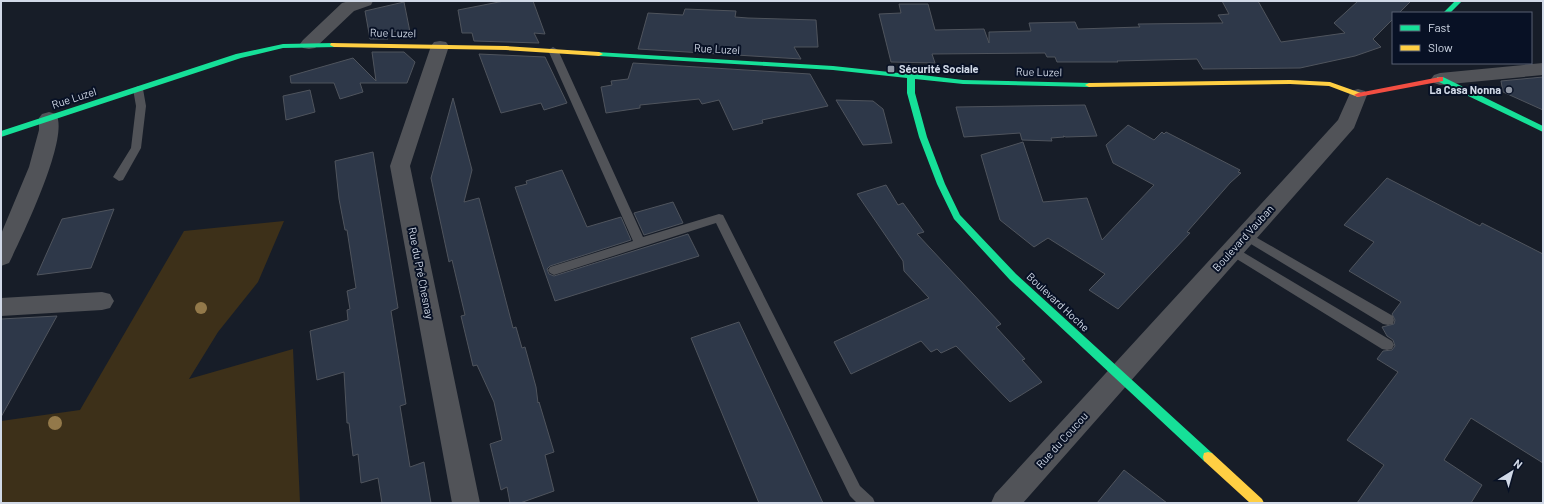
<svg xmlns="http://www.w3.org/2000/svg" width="1544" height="504" font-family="Barlow,sans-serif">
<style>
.green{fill:#3d3019}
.building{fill:#2e3849;stroke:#4f545d}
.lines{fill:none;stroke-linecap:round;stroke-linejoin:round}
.lane{fill:#515358;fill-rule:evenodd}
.street{fill:#515358;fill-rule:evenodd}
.fast{fill:#16e098;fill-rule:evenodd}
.slow{fill:#ffcf43;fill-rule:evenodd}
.jam{fill:#f24e42;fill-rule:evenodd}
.tree{fill:#93794a}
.poi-dot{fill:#9097a4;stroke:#081125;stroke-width:1.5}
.labels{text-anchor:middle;stroke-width:4;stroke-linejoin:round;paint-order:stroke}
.street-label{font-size:11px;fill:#d1d9e7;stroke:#081125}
.poi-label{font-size:11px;font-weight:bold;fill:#d1d9e7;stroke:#081125;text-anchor:start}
</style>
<rect width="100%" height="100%" fill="#171d28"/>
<path class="green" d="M 284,221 L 258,282 L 218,332 L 189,379 L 293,349 L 300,503 L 1,503 L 1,421 L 80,410 L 184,231 Z"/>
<path class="building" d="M 504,1 L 533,1 L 545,34 L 534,33 L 539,43 L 474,41 L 472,33 L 462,33 L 458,10 Z
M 1222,1 L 1258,1 L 1281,42 L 1345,33 L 1334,23 L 1358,1 L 1411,1 L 1399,13 L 1393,13 L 1393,19 L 1373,39 L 1381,47 L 1355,56 L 1300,68 L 1203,69 L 1197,59 L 1117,61 L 1118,62 L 1057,62 L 1055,57 L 1047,57 L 1045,53 L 932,54 L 935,63 L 891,62 L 879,14 L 901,13 L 899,4 L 928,4 L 935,30 L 984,29 L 989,43 L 989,32 L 1031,31 L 1029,23 L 1075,22 L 1078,29 L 1140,27 L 1138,24 L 1223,23 L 1218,15 L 1229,14 Z
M 404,2 L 410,32 L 378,31 L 388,39 L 370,39 L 365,11 Z
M 685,9 L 736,11 L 735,17 L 748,18 L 816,20 L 818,47 L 794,47 L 801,59 L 638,49 L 648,13 L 683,15 Z
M 372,52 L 404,52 L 415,62 L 407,83 L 360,83 L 363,92 L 340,99 L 334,83 L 291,83 L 290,76 L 353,58 L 376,81 Z
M 479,54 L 545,57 L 567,103 L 544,110 L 541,103 L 501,113 Z
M 633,63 L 810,74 L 828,106 L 762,120 L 763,123 L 733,130 L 719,100 L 702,104 L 699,99 L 640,105 L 640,108 L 606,113 L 601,87 L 612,85 L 611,81 L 628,79 Z
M 1543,77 L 1543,110 L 1503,92 L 1501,81 Z
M 310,90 L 315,112 L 286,120 L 283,96 Z
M 453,98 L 472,170 L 464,202 L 479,198 L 513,328 L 516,327 L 522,348 L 525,347 L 536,387 L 538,403 L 539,402 L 554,452 L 545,455 L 554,491 L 520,503 L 510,503 L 507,487 L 501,490 L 490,444 L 502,440 L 494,402 L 477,365 L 473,366 L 461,316 L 465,315 L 452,260 L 449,262 L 431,178 Z
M 836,100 L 873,101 L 883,109 L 892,143 L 863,145 Z
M 1085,105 L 1097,136 L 1066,137 L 1063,136 L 1064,137 L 1051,138 L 1052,141 L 1022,140 L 1020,133 L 964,137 L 956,107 Z
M 1128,125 L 1154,140 L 1162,132 L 1164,134 L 1166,132 L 1240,170 L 1238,172 L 1241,173 L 1230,183 L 1187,232 L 1190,233 L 1118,309 L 1089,290 L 1105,274 L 1048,238 L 1034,247 L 1000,220 L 981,155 L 1023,142 L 1043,202 L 1087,198 L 1102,240 L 1154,185 L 1113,163 L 1106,145 Z
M 373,152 L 398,308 L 391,311 L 406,404 L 400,406 L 410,467 L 424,462 L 431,503 L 382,503 L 378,478 L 361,483 L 358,454 L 353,456 L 349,423 L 347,423 L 344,372 L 317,380 L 310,331 L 348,320 L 347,310 L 350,309 L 347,291 L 356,288 L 347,230 L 345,230 L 339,199 L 335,161 Z
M 562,170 L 587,227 L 621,217 L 631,240 L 550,266 L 547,269 L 549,274 L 554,276 L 688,234 L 699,256 L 555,301 L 515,187 L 527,184 L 526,181 Z
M 1387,178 L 1480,226 L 1482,223 L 1543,254 L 1543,463 L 1471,418 L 1444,460 L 1482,485 L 1471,503 L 1357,503 L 1384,465 L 1347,440 L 1398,372 L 1377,359 L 1383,351 L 1392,350 L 1395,346 L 1393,340 L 1387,336 L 1382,327 L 1394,324 L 1395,320 L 1392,314 L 1401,302 L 1349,271 L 1374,242 L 1344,225 Z
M 886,185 L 898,205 L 903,203 L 924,232 L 917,234 L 1001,324 L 996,327 L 1025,359 L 1022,360 L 1042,382 L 1010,402 L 956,346 L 941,353 L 937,349 L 931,352 L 921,341 L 851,374 L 834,342 L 929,298 L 904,271 L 903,261 L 857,194 Z
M 673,202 L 683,223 L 644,235 L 634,213 Z
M 114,209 L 91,268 L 37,275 L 62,219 Z
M 57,316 L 1,417 L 1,319 Z
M 739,322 L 790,431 L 823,503 L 759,503 L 691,338 Z
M 1124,470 L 1133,477 L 1167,503 L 1097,503 Z"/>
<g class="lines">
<path class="lane" d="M 553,47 L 558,50 L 643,237 L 719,214 L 723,215 L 860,486 L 873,498 L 875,503 L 857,503 L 850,496 L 716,223 L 554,275 L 550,273 L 548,270 L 550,267 L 633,241 L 548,50 Z
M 138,86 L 143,89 L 146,106 L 141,148 L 123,180 L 119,181 L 113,177 L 131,148 L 136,106 L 133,89 Z
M 1245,231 L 1393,316 L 1394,320 L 1393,324 L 1388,325 L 1383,324 L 1241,238 L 1239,235 L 1241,232 Z
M 1231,245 L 1392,341 L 1394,345 L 1392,349 L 1387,350 L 1382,349 L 1227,253 L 1225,250 L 1227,247 Z"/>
<path class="street" d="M 349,1 L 373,1 L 371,5 L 354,11 L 315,48 L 309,49 L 303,48 L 300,44 L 303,40 L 342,3 Z
M 440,41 L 446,42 L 449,46 L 410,166 L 480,503 L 452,503 L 390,166 L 431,46 L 434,42 Z
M 1543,63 L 1543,75 L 1440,85 L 1434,83 L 1431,79 L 1434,75 L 1440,73 Z
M 1358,89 L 1365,91 L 1367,95 L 1354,128 L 1023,503 L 991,503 L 995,494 L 1338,120 L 1351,91 Z
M 49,112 L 56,114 C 70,136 24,232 12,257 L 9,263 L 1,266 L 1,234 L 29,167 L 39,130 L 39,118 L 42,114 Z
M 102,292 L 110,294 L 114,301 L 110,308 L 102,310 L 1,316 L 1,298 Z"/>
<path class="fast" d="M 1455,1 L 1462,1 L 1450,13 L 1443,13 Z
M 334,43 L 338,45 L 337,47 L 283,48 L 241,58 L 1,137 L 1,131 L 236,54 L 283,44 Z
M 596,52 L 833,66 L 908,74 L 911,73 L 914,74 L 963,80 L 1092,83 L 1093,85 L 1089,87 L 963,84 L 915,79 L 915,93 L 927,137 L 945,184 L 960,215 L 1016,274 L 1212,453 L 1213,457 L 1212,461 L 1208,462 L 1204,461 L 1010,280 L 954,219 L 937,184 L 919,137 L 907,93 L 907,78 L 833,70 L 599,56 L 595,54 Z
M 1437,77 L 1443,77 L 1543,126 L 1543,132 L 1437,81 Z"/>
<path class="slow" d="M 331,43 L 506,46 L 599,52 L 603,54 L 599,56 L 506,50 L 334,47 L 330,45 Z
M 1290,80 L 1330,82 L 1361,93 L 1362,95 L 1358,97 L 1329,86 L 1290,84 L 1089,87 L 1085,85 L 1089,83 Z
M 1208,452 L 1212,453 L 1262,499 L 1264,503 L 1250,503 L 1204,461 L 1203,457 L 1204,453 Z"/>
<path class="jam" d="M 1440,77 L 1443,77 L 1443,81 L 1358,97 L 1354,95 L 1358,93 Z"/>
</g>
<g class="tree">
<circle cx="201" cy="308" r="6"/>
<circle cx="55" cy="423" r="7"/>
</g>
<g class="poi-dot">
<rect x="887" y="65" width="8" height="8" rx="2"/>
<circle cx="1509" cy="90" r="4"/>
</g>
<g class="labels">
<g class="street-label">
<text transform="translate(393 33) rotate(1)" y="4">Rue Luzel</text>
<text transform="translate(717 49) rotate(3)" y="4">Rue Luzel</text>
<text transform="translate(1039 72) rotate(1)" y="4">Rue Luzel</text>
<text transform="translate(74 98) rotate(-18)" y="4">Rue Luzel</text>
<text transform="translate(1243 238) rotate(-48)" y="4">Boulevard Vauban</text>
<text transform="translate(421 273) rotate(79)" y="4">Rue du Pré Chesnay</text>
<text transform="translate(1058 302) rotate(43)" y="4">Boulevard Hoche</text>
<text transform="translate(1062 440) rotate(-48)" y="4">Rue du Coucou</text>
</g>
<g class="poi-label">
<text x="899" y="73">Sécurité Sociale</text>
<text x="1501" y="94" text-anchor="end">La Casa Nonna</text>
</g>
</g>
<rect width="1544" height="504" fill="none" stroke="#d1d9e7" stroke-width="4"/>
<rect x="1392" y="12" width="140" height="52" fill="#081125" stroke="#586173"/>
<rect x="1400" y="25" width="20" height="6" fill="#16e098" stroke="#586173"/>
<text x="1428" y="32" font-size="12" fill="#d1d9e7">Fast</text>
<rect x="1400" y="45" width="20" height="6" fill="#ffcf43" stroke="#586173"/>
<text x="1428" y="52" font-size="12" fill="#d1d9e7">Slow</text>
<g transform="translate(1512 472) rotate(37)" stroke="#081125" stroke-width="3" paint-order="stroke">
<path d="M0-3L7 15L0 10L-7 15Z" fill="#d1d9e7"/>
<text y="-6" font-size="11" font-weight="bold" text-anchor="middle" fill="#d1d9e7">N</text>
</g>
</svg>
